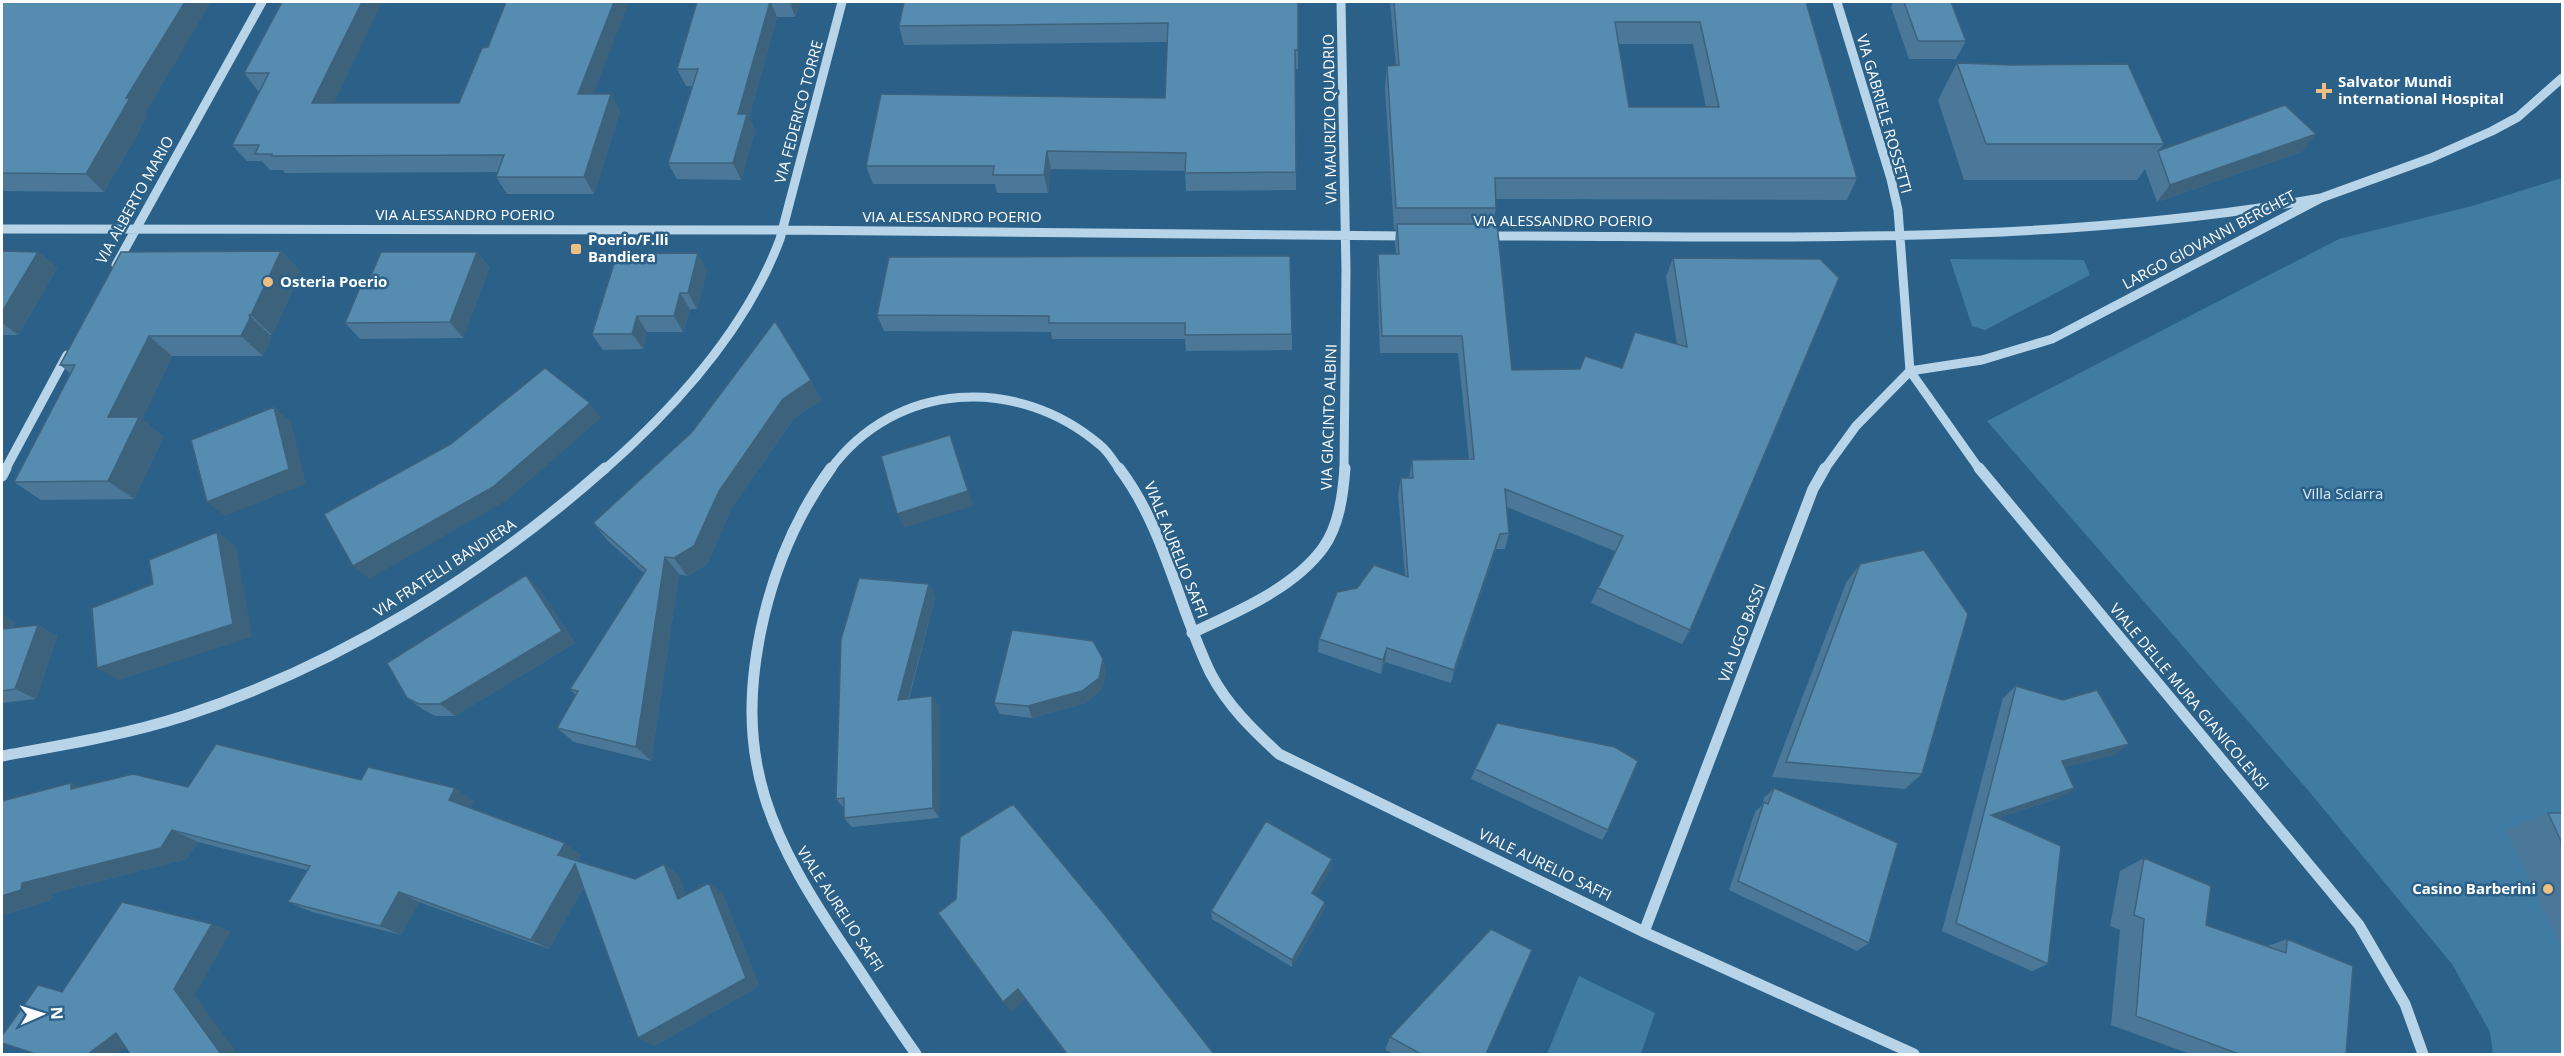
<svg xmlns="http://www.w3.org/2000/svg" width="2564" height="1056" font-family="'Open Sans',sans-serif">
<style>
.green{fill:#407ba4}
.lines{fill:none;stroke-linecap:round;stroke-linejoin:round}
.minor-far1{stroke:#b8d4e8;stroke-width:9}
.minor{stroke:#b8d4e8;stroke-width:11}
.wall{fill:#4b7898;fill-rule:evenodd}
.shaded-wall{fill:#3d627c}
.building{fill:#578cb1;stroke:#3d627c;stroke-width:1.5;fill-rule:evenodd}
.poi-dot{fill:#eebf81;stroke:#2b6188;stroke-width:2}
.labels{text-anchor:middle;stroke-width:5;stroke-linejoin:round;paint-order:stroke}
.poi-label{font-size:15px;font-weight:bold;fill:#fff;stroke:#2b6188;text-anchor:start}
.street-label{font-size:15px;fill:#fff;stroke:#2b6188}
.park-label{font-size:15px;fill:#dcecf7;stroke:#2b6188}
</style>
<rect width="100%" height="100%" fill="#2b6188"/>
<path class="green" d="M 2562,178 L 2562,1054 L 2493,1054 L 2490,1032 L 2452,964 L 2307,789 L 1987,421 L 2339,239 L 2472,206 Z
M 1950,259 L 2084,260 L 2090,275 L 1985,330 L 1972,326 Z
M 1579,976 L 1655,1013 L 1641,1054 L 1547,1054 Z"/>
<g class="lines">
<path class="minor-far1" d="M 1341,2 L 1346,270 L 1344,470
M 1837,2 L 1891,179 L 1898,210 L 1910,371 L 1980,470
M 2,229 L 782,230 L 1408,236
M 1486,236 C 1765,236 2046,247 2321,198
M 116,265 L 262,2
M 1910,371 L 1982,360 L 2052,339 L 2321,198 L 2431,158 L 2492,131 L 2518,117 L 2562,78
M 5,470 L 67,355
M 604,470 C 676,407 746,330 780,239 L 842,2
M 830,470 C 896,380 1018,375 1100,445 C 1108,451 1114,462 1120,470
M 1824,470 L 1856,426 L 1910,371"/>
<path class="minor" d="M 831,468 C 798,513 777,562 764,616 C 730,761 771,839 850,956 C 872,989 893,1022 916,1054
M 1119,468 C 1165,528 1178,607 1211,674 C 1228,706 1253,730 1279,754 L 1644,932 L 1914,1054
M 1979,468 L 2359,925 L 2405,1004 L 2423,1054
M 2,476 L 6,468
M 1192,633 C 1236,612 1293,589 1323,548 C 1339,526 1343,495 1345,468
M 2,756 C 63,745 125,735 184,716 C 338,666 484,575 605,468
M 1644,932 L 1813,489 L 1825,468"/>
</g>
<path class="wall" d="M 2,2 L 147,117 L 104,192 L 2,191 Z
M 282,2 L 334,103 L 459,103 L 594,94 L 620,111 L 594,194 L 507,194 L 496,177 L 498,172 L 285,173 L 283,170 L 270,170 L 262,161 L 247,161 L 232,145 L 260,91 L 258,91 L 244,73 Z
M 697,2 L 800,2 L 795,17 L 777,17 L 749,117 L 755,130 L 741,180 L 677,179 L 668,163 L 693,86 L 686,86 L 677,69 Z
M 1298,2 L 1298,69 L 1296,69 L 1296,190 L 1186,191 L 1185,171 L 1051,169 L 1048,193 L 997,193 L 995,184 L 873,184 L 866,166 L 1165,98 L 1168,42 L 904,45 L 899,26 Z
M 1390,2 L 1806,2 L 1857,178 L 1847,200 L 1496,199 L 1496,208 L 1493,224 L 1512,370 L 1622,368 L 1677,344 L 1666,277 L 1673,258 L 1820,259 L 1690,630 L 1682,644 L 1591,603 L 1615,551 L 1507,507 L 1509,533 L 1505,549 L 1496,549 L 1451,683 L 1385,662 L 1381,674 L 1318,652 L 1319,639 L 1357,588 L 1405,575 L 1398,494 L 1401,478 L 1409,478 L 1412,460 L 1469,459 L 1458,353 L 1380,353 L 1377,273 L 1378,254 L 1396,254 L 1395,243 L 1396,229 L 1394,229 L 1385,88 L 1387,66 L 1396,66 ZM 1618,44 L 1693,44 L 1706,107 L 1629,107 Z
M 1893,2 L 1951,2 L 1966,41 L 1956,59 L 1909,59 L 1891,7 Z
M 1957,63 L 2164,144 L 2158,151 L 2316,134 L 2301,152 L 2157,202 L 2145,169 L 2137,180 L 1964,180 L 1938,100 Z
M 2,251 L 38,252 L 57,268 L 18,335 L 2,335 Z
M 281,251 L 301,272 L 272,335 L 270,335 L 271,339 L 263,356 L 172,356 L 142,419 L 163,437 L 134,499 L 41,500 L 14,482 L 71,374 L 60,365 Z
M 477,252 L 489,268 L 463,338 L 360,339 L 345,323 L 370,278 Z
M 889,257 L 1292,334 L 1292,350 L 1186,351 L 1185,339 L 1052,339 L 1051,332 L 884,331 L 877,315 Z
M 707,270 L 697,309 L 690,309 L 683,332 L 647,332 L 643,349 L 603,350 L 592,334 Z
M 811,380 L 821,400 L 794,418 L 731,509 L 707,564 L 687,576 L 679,574 L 651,761 L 574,742 L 557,728 L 576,695 L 570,689 L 644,573 L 608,541 L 593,523 Z
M 1860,564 L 1922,774 L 1905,789 L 1772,777 L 1846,583 Z
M 929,584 L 935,597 L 909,699 L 932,696 L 939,708 L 939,818 L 852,827 L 844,818 L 844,808 L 836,799 Z
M 539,589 L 575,643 L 455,716 L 435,716 L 424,710 L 407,698 Z
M 2,615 L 15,623 L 13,628 L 38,625 L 57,636 L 36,699 L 2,703 Z
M 1106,671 L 1102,689 L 1086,703 L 1032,718 L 1000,714 L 994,703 Z
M 2016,686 L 2129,744 L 2113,755 L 2065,767 L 2074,788 L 2059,798 L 1998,818 L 2048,964 L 2032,971 L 1942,931 L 2003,698 Z
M 1475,769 L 1608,830 L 1602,840 L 1471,779 Z
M 361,780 L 474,801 L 470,808 L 581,855 L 577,861 L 635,879 L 664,864 L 678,875 L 686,895 L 722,893 L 759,986 L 654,1046 L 583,888 L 549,949 L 419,902 L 401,935 L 312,912 L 288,902 L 307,870 L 198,842 L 187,859 L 52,893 L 51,900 L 2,915 L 80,787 L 188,787 Z
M 1774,788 L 1869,943 L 1857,951 L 1729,890 L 1755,812 L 1762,805 L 1764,798 Z
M 2548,813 L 2562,813 L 2562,948 L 2506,830 Z
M 2144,858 L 2206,925 L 2268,946 L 2287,939 L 2346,1054 L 2190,1054 L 2111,1025 L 2120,930 L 2110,926 L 2120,871 Z
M 1331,869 L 1315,895 L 1325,902 L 1324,910 L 1292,967 L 1212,919 L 1211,911 Z
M 1390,1037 L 1486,1054 L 1394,1054 L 1385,1050 Z"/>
<path class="shaded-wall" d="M 185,2 L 211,2 L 145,114 L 147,117 L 104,192 L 86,174 L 126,98 Z
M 362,2 L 382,2 L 326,120 L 312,103 Z
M 614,2 L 629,2 L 587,111 L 578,94 Z
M 770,2 L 771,2 L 777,17 L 749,117 L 755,130 L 741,180 L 733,163 L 738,114 Z
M 790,2 L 800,2 L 795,17 Z
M 611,94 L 620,111 L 594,194 L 584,177 Z
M 2316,134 L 2301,152 L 2157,202 L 2170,185 Z
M 1047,151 L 1051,169 L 1048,193 L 1044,175 Z
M 281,251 L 301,272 L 272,335 L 251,315 Z
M 38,252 L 57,268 L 18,335 L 2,323 L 2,312 Z
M 477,252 L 489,268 L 463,338 L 450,322 Z
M 698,253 L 707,270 L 697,309 L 688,293 Z
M 680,293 L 690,309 L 683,332 L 674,316 Z
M 249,315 L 270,335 L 271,339 L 263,356 L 241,336 Z
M 637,316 L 647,332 L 643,349 L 632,334 Z
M 149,336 L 172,356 L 142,419 L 163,437 L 134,499 L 108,481 L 108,417 Z
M 811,380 L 821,400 L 794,418 L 731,509 L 707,564 L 687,576 L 674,558 L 783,399 Z
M 590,403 L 601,418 L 506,501 L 369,579 L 353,566 Z
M 274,407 L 291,422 L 306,484 L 225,516 L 207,502 Z
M 950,435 L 973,506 L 904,528 L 897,514 Z
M 217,532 L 236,546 L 252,637 L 119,680 L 97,668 Z
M 1500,534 L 1496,549 L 1451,683 L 1454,670 Z
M 665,557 L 679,574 L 651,761 L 636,747 Z
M 526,575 L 539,589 L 575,643 L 455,716 L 440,704 Z
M 929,584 L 935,597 L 905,711 L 898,700 Z
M 2,615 L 15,623 L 5,642 L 2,640 Z
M 38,625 L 57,636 L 36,699 L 15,689 Z
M 1387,648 L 1385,662 L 1381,674 L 1383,660 Z
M 1103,659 L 1106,671 L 1102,689 L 1086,703 L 1032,718 L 1028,706 Z
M 932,696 L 939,708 L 939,818 L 933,808 Z
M 2129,744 L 2113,755 L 2047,772 L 2062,761 Z
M 71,783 L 98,795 L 71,789 Z
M 455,788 L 474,801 L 468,812 L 449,800 Z
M 2074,788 L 2059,798 L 1981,824 L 1991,815 Z
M 172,830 L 198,842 L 187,859 L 52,893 L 51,900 L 2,915 L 2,896 L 22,883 Z
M 565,843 L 581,855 L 575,864 L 591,874 L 549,949 L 531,940 L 558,855 Z
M 1332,859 L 1331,869 L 1311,902 L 1312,893 Z
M 664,864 L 678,875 L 692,909 L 678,899 Z
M 709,883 L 722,893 L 759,986 L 654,1046 L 638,1038 Z
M 399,892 L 419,902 L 401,935 L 380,926 Z
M 1325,902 L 1324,910 L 1292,967 L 1292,960 Z
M 212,924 L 231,931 L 195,995 L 237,1054 L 221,1054 L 174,989 Z
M 1018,989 L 1026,999 L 1011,1012 L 1003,1002 Z
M 116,1033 L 138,1038 L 117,1054 L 88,1054 Z"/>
<path class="building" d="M 2,2 L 185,2 L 126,98 L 130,98 L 86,174 L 2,173 Z
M 282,2 L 362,2 L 312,103 L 459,103 L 482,48 L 488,47 L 506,2 L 614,2 L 578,94 L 611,94 L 584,177 L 496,177 L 504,155 L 271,156 L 272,154 L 255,154 L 259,145 L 232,145 L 269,73 L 244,73 Z
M 697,2 L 770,2 L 738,114 L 747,114 L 733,163 L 668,163 L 698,69 L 677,69 Z
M 904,2 L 1298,2 L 1298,50 L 1295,50 L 1296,172 L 1185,173 L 1186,153 L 1047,151 L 1044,175 L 993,175 L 994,166 L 866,166 L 881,94 L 1165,98 L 1168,23 L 899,26 Z
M 1394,2 L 1806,2 L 1857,178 L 1495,178 L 1496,208 L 1396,208 L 1387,66 L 1399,65 ZM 1615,22 L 1700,22 L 1719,107 L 1629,107 Z
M 1904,2 L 1951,2 L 1966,41 L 1918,41 Z
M 1957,63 L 2013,65 L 2128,64 L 2164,144 L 1986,144 Z
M 2285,105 L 2316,134 L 2170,185 L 2158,151 Z
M 1397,224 L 1497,224 L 1512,370 L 1580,369 L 1585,356 L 1622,368 L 1635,332 L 1687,347 L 1673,258 L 1820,259 L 1839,278 L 1690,630 L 1598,588 L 1623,536 L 1505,489 L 1509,533 L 1500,534 L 1454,670 L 1387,648 L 1383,660 L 1319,639 L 1337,592 L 1357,588 L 1374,565 L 1408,577 L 1401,478 L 1413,478 L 1412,460 L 1474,459 L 1462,336 L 1382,336 L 1378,254 L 1399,254 Z
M 2,251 L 38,252 L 2,312 Z
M 281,251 L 251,315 L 249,315 L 250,318 L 241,336 L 149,336 L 108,417 L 139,417 L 108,481 L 14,482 L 75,365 L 60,365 L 121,252 Z
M 381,252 L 477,252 L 450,322 L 345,323 L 364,278 L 370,278 Z
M 698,253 L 688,293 L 680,293 L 674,316 L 637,316 L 632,334 L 592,334 L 617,254 Z
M 1290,256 L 1292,334 L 1185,335 L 1185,323 L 1049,323 L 1049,316 L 877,315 L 889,257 Z
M 775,321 L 811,380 L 783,399 L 719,491 L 694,546 L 674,558 L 665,557 L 636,747 L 557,728 L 578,691 L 570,689 L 646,570 L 593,523 L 692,432 Z
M 545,368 L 590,403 L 493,487 L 353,566 L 324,514 L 451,444 Z
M 274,407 L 289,469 L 207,502 L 191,440 Z
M 950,435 L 968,491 L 897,514 L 881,456 Z
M 217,532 L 233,624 L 97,668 L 92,608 L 153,584 L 149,560 Z
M 1924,550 L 1968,614 L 1922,774 L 1786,762 L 1860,564 Z
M 526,575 L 562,631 L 440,704 L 419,704 L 407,698 L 387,663 Z
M 859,578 L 929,584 L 898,700 L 932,696 L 933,808 L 844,818 L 844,798 L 836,799 L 841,639 Z
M 38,625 L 15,689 L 2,691 L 2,629 Z
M 1012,630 L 1093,641 L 1103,659 L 1099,678 L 1082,691 L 1028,706 L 994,703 Z
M 2016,686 L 2063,700 L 2097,690 L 2129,744 L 2062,761 L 2074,788 L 1991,815 L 2061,846 L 2048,964 L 1956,923 Z
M 1497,723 L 1615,747 L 1638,761 L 1608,830 L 1475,769 Z
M 216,744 L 361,780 L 368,767 L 455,788 L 449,800 L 565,843 L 558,855 L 635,879 L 664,864 L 678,899 L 709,883 L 746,978 L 638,1038 L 575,864 L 531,940 L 399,892 L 380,926 L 288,902 L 310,866 L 172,830 L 161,848 L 22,883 L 21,890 L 2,896 L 2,801 L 71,783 L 71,789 L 133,774 L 188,787 Z
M 1774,788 L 1898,843 L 1869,943 L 1738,881 L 1764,802 L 1768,804 Z
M 1013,804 L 1105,915 L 1214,1054 L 1067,1054 L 1018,989 L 1003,1002 L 938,913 L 956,899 L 960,837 Z
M 2548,813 L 2562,813 L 2562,843 Z
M 1266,821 L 1332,859 L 1312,893 L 1325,902 L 1292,960 L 1211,911 Z
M 2144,858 L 2211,886 L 2206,925 L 2286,953 L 2287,939 L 2353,966 L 2346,1054 L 2239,1054 L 2136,1016 L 2144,919 L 2134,915 Z
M 122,902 L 212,924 L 174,989 L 221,1054 L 130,1054 L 116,1033 L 88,1054 L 36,1054 L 2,1043 L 2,1036 L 38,985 L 62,992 Z
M 1491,929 L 1532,950 L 1486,1054 L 1421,1054 L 1390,1037 Z"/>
<g class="poi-dot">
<path d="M2321 82h6v6h6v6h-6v6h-6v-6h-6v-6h6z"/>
<rect x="570" y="243" width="12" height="12" rx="3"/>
<circle cx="268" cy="282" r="6"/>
<circle cx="2548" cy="889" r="6"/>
</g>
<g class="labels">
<g class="poi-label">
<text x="2338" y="87">Salvator Mundi<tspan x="2338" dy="17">international Hospital</tspan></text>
<text x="588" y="245">Poerio/F.lli<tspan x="588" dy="17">Bandiera</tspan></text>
<text x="280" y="287">Osteria Poerio</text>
<text x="2536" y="894" text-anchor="end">Casino Barberini</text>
</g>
<g class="street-label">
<text transform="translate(799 112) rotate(-75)" y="5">VIA FEDERICO TORRE</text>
<text transform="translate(1884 114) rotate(74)" y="5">VIA GABRIELE ROSSETTI</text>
<text transform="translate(1330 119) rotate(-91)" y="5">VIA MAURIZIO QUADRIO</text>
<text transform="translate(135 200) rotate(-61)" y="5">VIA ALBERTO MARIO</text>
<text x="465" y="220">VIA ALESSANDRO POERIO</text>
<text x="952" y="222">VIA ALESSANDRO POERIO</text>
<text x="1563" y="226">VIA ALESSANDRO POERIO</text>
<text transform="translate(2209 240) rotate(-28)" y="5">LARGO GIOVANNI BERCHET</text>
<text transform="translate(1329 417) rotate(-88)" y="5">VIA GIACINTO ALBINI</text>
<text transform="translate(1176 550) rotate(68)" y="5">VIALE AURELIO SAFFI</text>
<text transform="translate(445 568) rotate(-33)" y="5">VIA FRATELLI BANDIERA</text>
<text transform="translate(1742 633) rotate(-69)" y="5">VIA UGO BASSI</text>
<text transform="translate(2189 697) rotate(50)" y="5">VIALE DELLE MURA GIANICOLENSI</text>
<text transform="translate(1545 865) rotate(26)" y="5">VIALE AURELIO SAFFI</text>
<text transform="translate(840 909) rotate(57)" y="5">VIALE AURELIO SAFFI</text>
</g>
<g class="park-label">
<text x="2343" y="499">Villa Sciarra</text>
</g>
</g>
<rect width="2564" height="1056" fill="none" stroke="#ffffff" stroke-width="6"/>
<g transform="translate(42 1014) rotate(87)" stroke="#2b6188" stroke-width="4.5" paint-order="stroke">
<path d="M0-4.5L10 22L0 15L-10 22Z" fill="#ffffff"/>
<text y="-9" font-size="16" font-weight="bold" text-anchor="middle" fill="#ffffff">N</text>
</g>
</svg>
